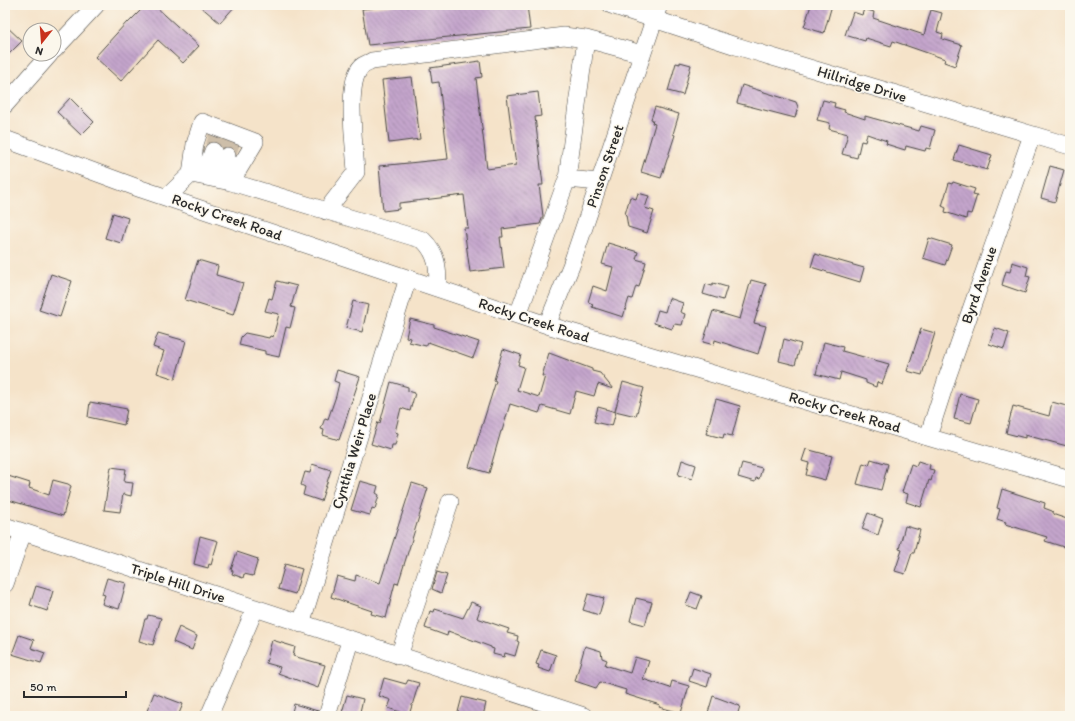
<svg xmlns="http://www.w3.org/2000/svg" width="1075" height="721" font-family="Itim,sans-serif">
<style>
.building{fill:url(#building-back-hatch)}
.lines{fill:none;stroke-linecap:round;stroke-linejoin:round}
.minor-tunnel{stroke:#cdbea9;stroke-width:17;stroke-dasharray:17 8;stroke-linecap:butt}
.minor-casing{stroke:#494743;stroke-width:18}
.minor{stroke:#fff;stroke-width:17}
.labels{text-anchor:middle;stroke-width:3;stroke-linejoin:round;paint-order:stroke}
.street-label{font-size:15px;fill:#2b2b2b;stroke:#fbf7ec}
</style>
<defs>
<pattern id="building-back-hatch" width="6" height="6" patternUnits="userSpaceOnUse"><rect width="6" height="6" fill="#c4a5cc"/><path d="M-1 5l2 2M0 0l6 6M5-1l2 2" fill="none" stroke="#9f87a6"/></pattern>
</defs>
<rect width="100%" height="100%" fill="#fbf7ec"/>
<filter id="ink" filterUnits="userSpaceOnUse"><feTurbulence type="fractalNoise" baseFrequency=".025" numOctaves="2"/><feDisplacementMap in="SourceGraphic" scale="8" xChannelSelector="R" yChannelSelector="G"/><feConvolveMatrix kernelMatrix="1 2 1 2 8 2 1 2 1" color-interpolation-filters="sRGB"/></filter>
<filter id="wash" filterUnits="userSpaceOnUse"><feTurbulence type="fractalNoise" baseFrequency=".012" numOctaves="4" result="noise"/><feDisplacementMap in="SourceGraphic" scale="16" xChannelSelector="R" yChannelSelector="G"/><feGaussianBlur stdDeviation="0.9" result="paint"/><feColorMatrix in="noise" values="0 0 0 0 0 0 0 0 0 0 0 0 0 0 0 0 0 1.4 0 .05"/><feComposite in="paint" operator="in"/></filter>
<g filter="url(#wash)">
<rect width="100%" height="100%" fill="#f5e3c9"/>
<g id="blocks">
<path class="building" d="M 146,5 L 154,5 L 199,46 L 183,63 L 158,40 L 121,81 L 95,57 L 127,22 L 128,23 Z
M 199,5 L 236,5 L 220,23 Z
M 397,5 L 527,5 L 530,29 L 368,45 L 362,9 Z
M 811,5 L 832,5 L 824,33 L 804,27 Z
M 864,9 L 874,12 L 873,18 L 924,35 L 931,10 L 942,13 L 937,32 L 943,34 L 942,39 L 962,45 L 955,66 L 944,62 L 945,59 L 893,41 L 891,46 L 866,38 L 865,41 L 845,35 L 853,12 L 862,15 Z
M 5,25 L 22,41 L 5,58 Z
M 480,61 L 482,77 L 476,78 L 487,169 L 516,165 L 507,96 L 538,92 L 541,116 L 535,117 L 543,185 L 539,185 L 543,216 L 540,224 L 502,229 L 503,237 L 500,237 L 504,268 L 470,272 L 464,228 L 468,228 L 464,195 L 399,203 L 399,209 L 383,211 L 379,166 L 448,159 L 439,82 L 432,83 L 430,68 Z
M 680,62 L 691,65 L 683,95 L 668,91 L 676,63 L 680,64 Z
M 412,77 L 420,139 L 389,143 L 382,80 Z
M 742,85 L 796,102 L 798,107 L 795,118 L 737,103 Z
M 70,98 L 94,122 L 81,135 L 57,112 Z
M 823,100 L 835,103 L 834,107 L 845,110 L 844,112 L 865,119 L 865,116 L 919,131 L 921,126 L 935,130 L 930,149 L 926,148 L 925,151 L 906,146 L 905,150 L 886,144 L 887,141 L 867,134 L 865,142 L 861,141 L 857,158 L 842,154 L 848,134 L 829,129 L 830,123 L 817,120 Z
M 655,107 L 679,114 L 673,134 L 675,135 L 661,178 L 641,172 L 655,124 L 652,123 L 653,120 L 651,119 Z
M 959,145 L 992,155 L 987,170 L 954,160 Z
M 1050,166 L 1064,170 L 1055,202 L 1041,198 Z
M 953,182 L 975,189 L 973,194 L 977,195 L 971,214 L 967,213 L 966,219 L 945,212 L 946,208 L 942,206 L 949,183 L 952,184 Z
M 638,193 L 649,196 L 645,208 L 654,211 L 647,233 L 628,227 L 626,215 L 625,214 L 630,197 L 636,199 Z
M 113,213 L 128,218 L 121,243 L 105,238 Z
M 929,238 L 952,245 L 945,265 L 923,258 Z
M 608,243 L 638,252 L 636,259 L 646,262 L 639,287 L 636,286 L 632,299 L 629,298 L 623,317 L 592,307 L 593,304 L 588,302 L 593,286 L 607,291 L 613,267 L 602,264 Z
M 815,254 L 864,268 L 860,282 L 811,267 Z
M 198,260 L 218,266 L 216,275 L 243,283 L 233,315 L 185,300 Z
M 1012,262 L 1028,267 L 1026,276 L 1030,277 L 1025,293 L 1002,285 L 1006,271 L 1010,272 Z
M 51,274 L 72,281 L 60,317 L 39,310 Z
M 751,280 L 766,284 L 754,323 L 766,326 L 758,354 L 715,340 L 714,345 L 703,342 L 713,311 L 740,319 Z
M 277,281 L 297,286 L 291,307 L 295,308 L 290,328 L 286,327 L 279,357 L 265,354 L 265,351 L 239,345 L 241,337 L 245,333 L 269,338 L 270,336 L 273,337 L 279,314 L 265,311 L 269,298 L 272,299 Z
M 713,283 L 727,287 L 723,300 L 703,294 L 706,284 L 712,286 Z
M 669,298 L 683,303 L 680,312 L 685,314 L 682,325 L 674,324 L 672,329 L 654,323 L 658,310 L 665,312 Z
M 353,301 L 368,305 L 362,332 L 346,328 Z
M 410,319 L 434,325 L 434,327 L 479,342 L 473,358 L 428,342 L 426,346 L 409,342 L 410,338 L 406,337 Z
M 995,328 L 1009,333 L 1004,349 L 989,344 Z
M 921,329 L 935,333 L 922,375 L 907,371 Z
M 158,333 L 186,341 L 175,379 L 157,373 L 164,351 L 153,347 Z
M 784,339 L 801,344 L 795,365 L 779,361 Z
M 824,342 L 843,347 L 842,351 L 889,364 L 882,384 L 877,382 L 876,387 L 866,383 L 866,380 L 841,372 L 839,380 L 816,374 Z
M 503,349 L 521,355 L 518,365 L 524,367 L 517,390 L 539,397 L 545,376 L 542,376 L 549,353 L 592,369 L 592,371 L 600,373 L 613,389 L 598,384 L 594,396 L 576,391 L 570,414 L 542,406 L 539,413 L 510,404 L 502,431 L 501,431 L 489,473 L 469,467 L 496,381 L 494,380 Z
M 337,370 L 360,377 L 339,440 L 323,435 L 324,430 L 321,429 L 325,418 L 328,419 L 336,396 L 339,383 L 334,381 Z
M 391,382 L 408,387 L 408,391 L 415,393 L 410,411 L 401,408 L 395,432 L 398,433 L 395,445 L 392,445 L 391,450 L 371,444 L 378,422 L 380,423 Z
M 623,382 L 644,388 L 636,416 L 615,411 Z
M 960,394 L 978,399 L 971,423 L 954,419 Z
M 716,399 L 740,406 L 732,436 L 724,434 L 723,438 L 706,434 Z
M 90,402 L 127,409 L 124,425 L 88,417 Z
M 1052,402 L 1070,407 L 1067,421 L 1070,424 L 1070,433 L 1067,446 L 1025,435 L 1025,438 L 1006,433 L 1013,406 L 1049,416 Z
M 598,407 L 616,412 L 612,426 L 594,422 Z
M 806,449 L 832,456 L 825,480 L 806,475 L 809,463 L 802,461 Z
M 871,459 L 888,464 L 881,490 L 857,484 L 863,463 L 869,465 Z
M 682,460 L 696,465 L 692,479 L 678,475 Z
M 918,461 L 930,465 L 929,469 L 934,470 L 931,481 L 929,480 L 921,507 L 906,502 L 908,494 L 902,492 L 911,464 L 916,466 Z
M 742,463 L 762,468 L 759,479 L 756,478 L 755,482 L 738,477 Z
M 312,464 L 331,470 L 321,501 L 303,495 L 305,487 L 301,485 L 305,472 L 310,473 Z
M 111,467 L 126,469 L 124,482 L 133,483 L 131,496 L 123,494 L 120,512 L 104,510 Z
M 5,475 L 30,483 L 29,488 L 49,495 L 53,480 L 68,484 L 71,486 L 63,516 L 5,499 Z
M 360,481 L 378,486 L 376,493 L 379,495 L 375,509 L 372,508 L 370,515 L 351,510 Z
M 412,483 L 428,488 L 398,584 L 395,583 L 386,618 L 371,614 L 372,611 L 331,597 L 337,576 L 355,581 L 356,575 L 380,583 Z
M 1002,489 L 1045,503 L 1044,508 L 1052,511 L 1055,515 L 1070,520 L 1070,549 L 1045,541 L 1047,537 L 1005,524 L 1006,522 L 997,519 L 1000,509 L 997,508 Z
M 868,513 L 883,519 L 878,535 L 862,529 Z
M 905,526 L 920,530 L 914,553 L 912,553 L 905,574 L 895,571 L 902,550 L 899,549 Z
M 200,536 L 218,541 L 211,565 L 209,564 L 208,568 L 194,564 Z
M 237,552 L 258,559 L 253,576 L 244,574 L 243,578 L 232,574 L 233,571 L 231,570 Z
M 285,564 L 302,569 L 295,594 L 278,589 Z
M 437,572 L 447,575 L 441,593 L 432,589 Z
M 107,578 L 126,583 L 119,609 L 102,604 L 105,595 L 102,594 Z
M 36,586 L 53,591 L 47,611 L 30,605 Z
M 691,592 L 702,596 L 697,609 L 686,605 Z
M 588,594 L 604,598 L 599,615 L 583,610 Z
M 636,598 L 652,602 L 645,625 L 630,621 Z
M 471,602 L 481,606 L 477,618 L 509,629 L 507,633 L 518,636 L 517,641 L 519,642 L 515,656 L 505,653 L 504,657 L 493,654 L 494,649 L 491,648 L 491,647 L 448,631 L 447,636 L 425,628 L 430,611 L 434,612 L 435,609 L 463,618 Z
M 148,615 L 161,618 L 153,645 L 139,641 L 145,619 L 147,619 Z
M 179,627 L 197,636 L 192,650 L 173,642 Z
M 19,635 L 34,640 L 31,648 L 45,653 L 41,663 L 12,654 Z
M 272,640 L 295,647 L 293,656 L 325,665 L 318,688 L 278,673 L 280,667 L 266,663 Z
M 585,646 L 601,651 L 602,658 L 607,660 L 605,665 L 630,673 L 635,657 L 649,661 L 643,679 L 670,688 L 672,681 L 689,686 L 681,713 L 659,707 L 660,705 L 625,694 L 626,690 L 600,682 L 596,688 L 575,681 Z
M 541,650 L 556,655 L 550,672 L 538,668 L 539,665 L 536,664 Z
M 693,668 L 711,674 L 707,687 L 689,681 Z
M 384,678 L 406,684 L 408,680 L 419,683 L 409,715 L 388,708 L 391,700 L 379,696 Z
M 154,693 L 183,704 L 178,716 L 145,716 Z
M 347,695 L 363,699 L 359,716 L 341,716 Z
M 713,696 L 740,706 L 737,716 L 707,716 Z
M 462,697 L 486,703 L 483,716 L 457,716 Z
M 294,704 L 318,711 L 317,716 L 291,716 Z"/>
</g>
</g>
<g filter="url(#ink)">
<use href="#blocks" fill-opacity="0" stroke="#494743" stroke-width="1"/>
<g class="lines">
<path class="minor-tunnel" d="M 213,151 L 217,136
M 227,156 L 232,141"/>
<g class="minor-casing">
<path id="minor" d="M 611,5 L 736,46 L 1070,146
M 54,50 L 96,5
M 5,105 L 50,54
M 5,139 L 141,189 L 547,325 L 1070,479
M 204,176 L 213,151
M 218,179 L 227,156
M 567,179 L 599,182
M 231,182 L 423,240 C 438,254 438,269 438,288
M 167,197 L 191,174 L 231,182 L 255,142 L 202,122 L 195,144 L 191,174
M 326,211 L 356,172 C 355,148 345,84 361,67 C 364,64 369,63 372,61 L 564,36 L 586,39 L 642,54
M 518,315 L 567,179 L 586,39
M 547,325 L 571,266 L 659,5
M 928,437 L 947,378 L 1032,135
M 5,526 L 584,716
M 5,584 L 23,532
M 301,624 L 408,278
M 399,656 L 450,502
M 209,716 L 255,609
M 327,716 L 350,641"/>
</g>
<use href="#minor" class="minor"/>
</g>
</g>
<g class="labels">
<g class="street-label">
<text transform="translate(862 84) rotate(17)" y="5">Hillridge Drive</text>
<text transform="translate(605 166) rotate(-71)" y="5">Pinson Street</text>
<text transform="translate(227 217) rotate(19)" y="5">Rocky Creek Road</text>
<text transform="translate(979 285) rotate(-71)" y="5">Byrd Avenue</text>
<text transform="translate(534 320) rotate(18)" y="5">Rocky Creek Road</text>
<text transform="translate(845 412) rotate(16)" y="5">Rocky Creek Road</text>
<text transform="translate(354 451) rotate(-73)" y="5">Cynthia Weir Place</text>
<text transform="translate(178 583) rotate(18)" y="5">Triple Hill Drive</text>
</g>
</g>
<rect width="1075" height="721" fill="none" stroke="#fbf7ec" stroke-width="20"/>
<g transform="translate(42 42) rotate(197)"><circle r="19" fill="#fbf7ec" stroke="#a8a59f"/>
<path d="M0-3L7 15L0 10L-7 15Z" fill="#c8321e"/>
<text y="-6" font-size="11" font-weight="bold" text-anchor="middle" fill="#2b2b2b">N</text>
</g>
<path d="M24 691v6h102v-6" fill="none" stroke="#2b2b2b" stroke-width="2"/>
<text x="30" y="691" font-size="12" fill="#2b2b2b" stroke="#fbf7ec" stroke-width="3" paint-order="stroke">50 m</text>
</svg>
